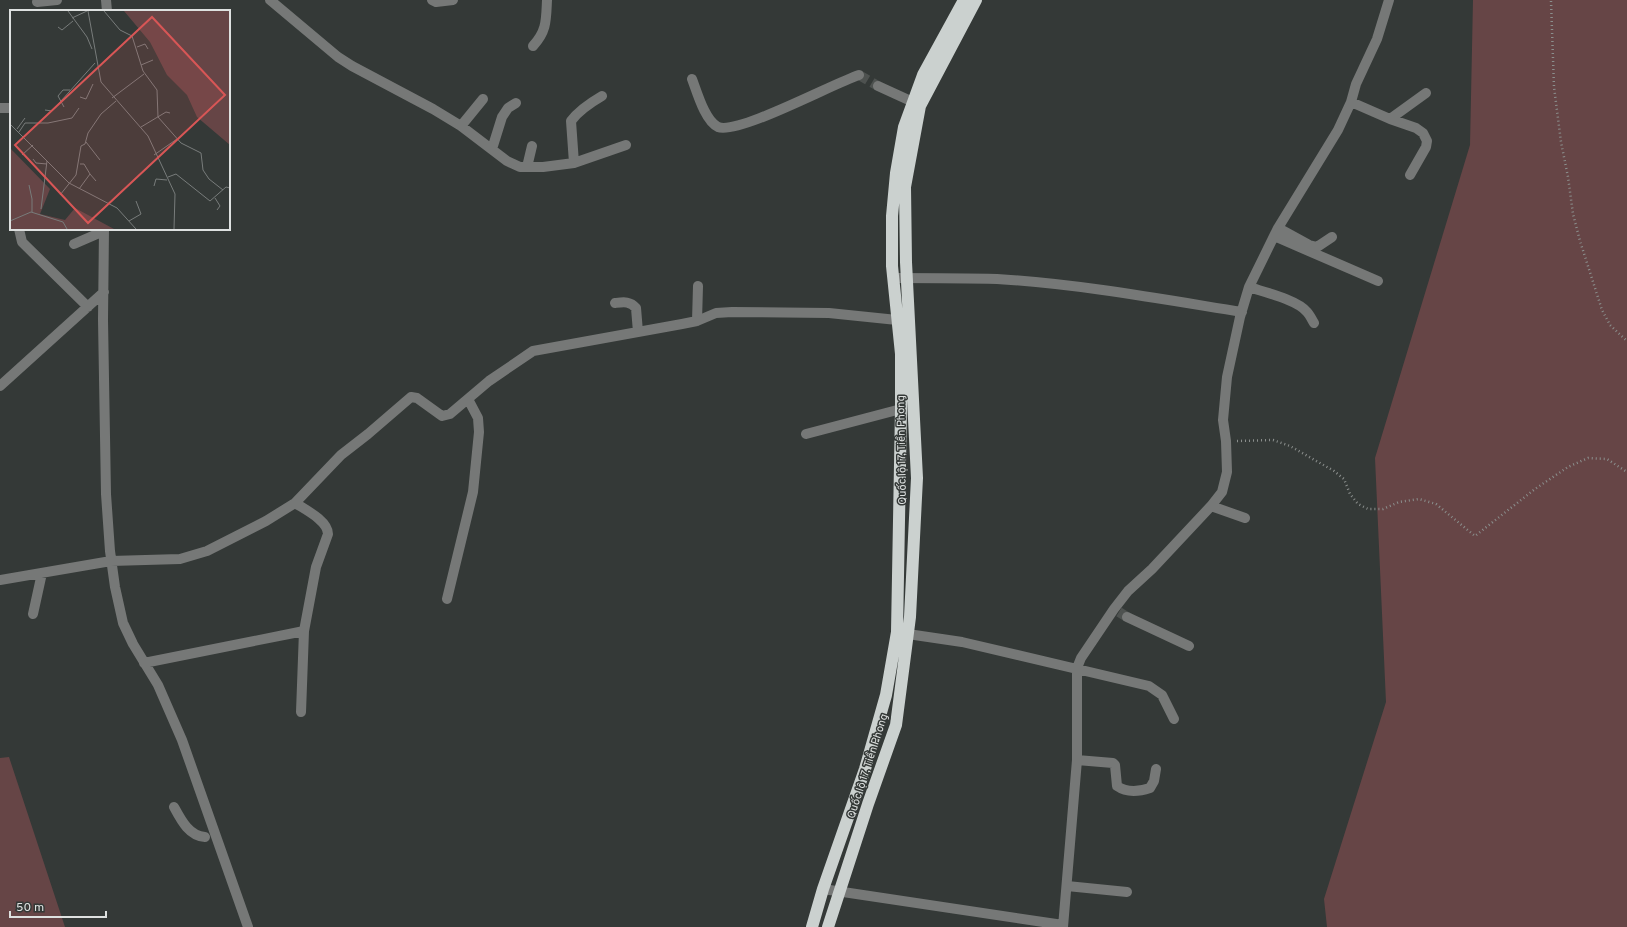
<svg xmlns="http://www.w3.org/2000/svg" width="1627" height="927" font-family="Overpass,sans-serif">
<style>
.green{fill:#664546}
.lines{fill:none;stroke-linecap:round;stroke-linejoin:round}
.minor-tunnel{stroke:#4e5250;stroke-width:10;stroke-dasharray:10 5;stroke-linecap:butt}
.path{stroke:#8b8f8d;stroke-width:2.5;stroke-dasharray:1 3;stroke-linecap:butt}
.minor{stroke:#767877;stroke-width:10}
.highway{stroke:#cbd1cf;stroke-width:12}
.labels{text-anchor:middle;stroke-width:3;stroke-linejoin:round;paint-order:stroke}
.street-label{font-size:11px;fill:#dee1e0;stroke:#343937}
.inset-road{fill:none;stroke:#787c7b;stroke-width:1}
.view{fill:#d85656;fill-opacity:0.15;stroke:#d85656;stroke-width:2}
.inset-edge{fill:none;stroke:#dee1e0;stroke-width:2}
</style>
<rect width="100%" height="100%" fill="#343937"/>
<path class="green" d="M 1473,0 L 1627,0 L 1627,927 L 1327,927 L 1324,899 L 1386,702 L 1375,458 L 1470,145 Z
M 9,757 L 65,927 L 0,927 L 0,758 Z"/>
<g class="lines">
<path class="minor-tunnel" d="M 859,75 L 878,86
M 1119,612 L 1127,617"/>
<path class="path" d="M 1551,1 L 1554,87 L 1561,142 L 1568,177 L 1573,214 L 1580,241 L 1602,310 L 1610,325 L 1627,341
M 1237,441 L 1273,440 L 1290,446 L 1334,471 L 1344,479 L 1350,494 L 1358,504 L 1368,509 L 1383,509 L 1399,502 L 1419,499 L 1436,504 L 1475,536 L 1535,489 L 1568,467 L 1588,458 L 1607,459 L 1627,472"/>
<path class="minor" d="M 106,0 L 107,11
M 270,0 L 338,57 L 352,66 L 433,109 L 461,126 L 507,161 L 520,167 L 543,167 L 574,163 L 626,145
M 432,0 L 436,2 L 453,0
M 37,2 L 57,0
M 533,46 C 547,31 546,20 547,0
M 692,79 C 697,92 705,121 718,127 C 738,135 834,83 859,75
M 878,86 L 913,102
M 1351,102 L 1390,119 L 1416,128 L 1423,133 L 1427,141 L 1426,147 L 1410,175
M 0,108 L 11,108
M 1390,119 L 1426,93
M 461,126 L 483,99
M 492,149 L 502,117 L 508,108 L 516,103
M 574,163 L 571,121 C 579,110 590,103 602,96
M 527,167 L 532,146
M 1278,228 L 1309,245 L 1317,247 L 1332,237
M 19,229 L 22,242 L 88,307
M 104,229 L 103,320 L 106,494 L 110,551 L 115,587 L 123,623 L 133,644 L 158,685 L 182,740 L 248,927
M 1274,236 L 1378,281
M 74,244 L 104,231
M 893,278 C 928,278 963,278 997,279 C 1079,284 1161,299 1242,312
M 1249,287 C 1264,292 1298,300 1307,312 C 1310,315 1312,320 1314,323
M 615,303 C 624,302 630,301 636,308 L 638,332
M 697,321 L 698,286
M 0,386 L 104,292
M 806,434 L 901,409
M 295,503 C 306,510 328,521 328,534 L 316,567 L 304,631
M 1211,506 L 1245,518
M 0,580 L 111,561 L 180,559 L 207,551 L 266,521 L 295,503 L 341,455 L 368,434 L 411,397 L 417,398 L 442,416 L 450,414 L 489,381 L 533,351 L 682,324 L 697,321 L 716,313 L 732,312 L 829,313 L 897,320
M 447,599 L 473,492 L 479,432 L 478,418 L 468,399
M 33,614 L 42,573
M 1127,617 L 1189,646
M 901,633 L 962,642 L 1149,686 L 1162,695 L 1174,719
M 144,663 L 304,631 L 301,712
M 1077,760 L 1113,763 L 1115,765 L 1117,786 C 1127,793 1138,792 1150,788 L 1154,781 L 1156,769
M 174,807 C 181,820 189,836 205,837
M 1067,886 L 1127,892
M 823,889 L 1063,925
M 1063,927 L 1077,760 L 1077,668 L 1081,658 L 1114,609 L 1128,591 L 1152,569 L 1211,506 L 1222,492 L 1227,472 L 1226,441 L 1223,420 L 1227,377 L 1240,317 L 1249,287 L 1278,228 L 1338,130 L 1351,102 L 1356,84 L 1377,39 L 1389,0"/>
<path class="highway" d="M 812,927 L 823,889 L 865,769 L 886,695 L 897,632 L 901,409 L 901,354 L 892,266 L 892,216 L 896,173 L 904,127 L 923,75 L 964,0
M 828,927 L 868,804 L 896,725 L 910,617 L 917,478 L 906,262 L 905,187 L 920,106 L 976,0"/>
</g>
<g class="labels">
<g class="street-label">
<text transform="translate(901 450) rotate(-91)" y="4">Quốc lộ 17, Tiền Phong</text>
<text transform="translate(867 766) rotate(-72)" y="4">Quốc lộ 17, Tiền Phong</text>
</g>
</g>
<g transform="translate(10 10)">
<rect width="220" height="220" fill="#343937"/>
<path d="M 114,1 L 220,1 L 220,135 L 187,107 L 177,85 L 157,65 L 140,32 ZM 0,138 L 40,179 L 30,204 L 55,210 L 65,198 L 104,219 L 0,219 Z" fill="#664546"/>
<path class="inset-road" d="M 58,1 L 77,27 L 82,39M 78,1 L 91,72 L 138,126 L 165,184 L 164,219M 94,1 L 110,20 L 122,26 L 133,61 L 147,80 L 148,107 L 171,133 L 191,143 L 193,160 L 199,169 L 213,180M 62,8 L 77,1M 48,17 L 52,20 L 63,11M 127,37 L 135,34 L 138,39M 131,55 L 143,50M 70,87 L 76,89 L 83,74M 102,88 L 134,64M 54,97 L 48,86 L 53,80 L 60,80M 35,100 L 42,101 L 85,53M 0,114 L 59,173 L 107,198 L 126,219M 131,117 L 156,102 L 160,103M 7,119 L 15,108M 9,122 L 15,113 L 38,113 L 62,108 L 69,98M 76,132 L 90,150M 12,145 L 23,135M 144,145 L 167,129M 23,149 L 26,153 L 37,154M 70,154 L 74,154 L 80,164M 158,167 L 166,164 L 200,191 L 216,177 L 220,178M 19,175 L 22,189 L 22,202M 144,176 L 146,169 L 157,170M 69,179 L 80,164 L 86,171M 50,185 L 66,165 L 71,136 L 75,134 L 78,123 L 91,104 L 106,91M 205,188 L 210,196 L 207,200M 31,199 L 37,151M 0,211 L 21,202 L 53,212 L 57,219M 119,211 L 131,204 L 126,191"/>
<path class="view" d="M 142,7 L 215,85 L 78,213 L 5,135 Z"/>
<rect width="220" height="220" class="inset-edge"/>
</g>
<path d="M10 911v6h96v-6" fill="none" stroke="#dee1e0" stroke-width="2"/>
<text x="16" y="911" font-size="12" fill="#dee1e0" stroke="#343937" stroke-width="3" paint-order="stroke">50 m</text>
</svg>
